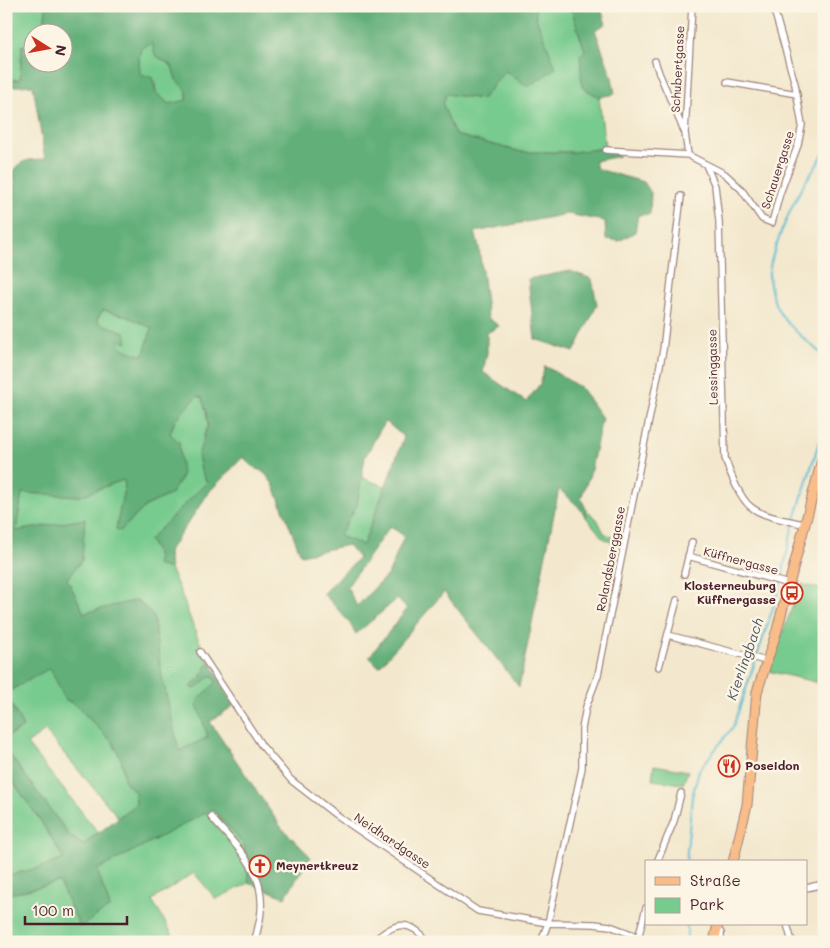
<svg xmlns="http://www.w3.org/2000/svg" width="830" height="948" font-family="Mali,sans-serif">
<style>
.green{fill:#78cb8e;stroke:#61755c}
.forest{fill:#62af79;stroke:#566752;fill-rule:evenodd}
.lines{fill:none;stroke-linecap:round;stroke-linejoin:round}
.stream{stroke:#54bbd2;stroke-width:2}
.street-casing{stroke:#9e847c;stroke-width:8}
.primary-casing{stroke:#9e847c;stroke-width:11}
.street{stroke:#fff;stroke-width:5.5}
.primary{stroke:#f8bd89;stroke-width:9}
.labels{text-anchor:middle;stroke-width:5;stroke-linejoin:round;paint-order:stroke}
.street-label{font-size:12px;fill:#4a1f2b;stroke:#fcf5e5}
.poi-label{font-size:12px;font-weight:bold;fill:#4a1f2b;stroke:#fcf5e5;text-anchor:start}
.water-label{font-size:14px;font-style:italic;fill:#4e5665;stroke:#fcf5e5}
</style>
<rect width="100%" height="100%" fill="#fcf5e5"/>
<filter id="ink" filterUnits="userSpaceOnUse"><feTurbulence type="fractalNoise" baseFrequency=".02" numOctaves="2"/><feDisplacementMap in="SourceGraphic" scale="10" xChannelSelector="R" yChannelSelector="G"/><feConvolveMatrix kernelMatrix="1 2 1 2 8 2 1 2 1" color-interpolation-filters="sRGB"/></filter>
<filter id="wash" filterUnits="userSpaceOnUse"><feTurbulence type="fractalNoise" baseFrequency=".0096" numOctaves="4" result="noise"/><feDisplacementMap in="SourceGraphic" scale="20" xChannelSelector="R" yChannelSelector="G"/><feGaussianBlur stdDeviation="1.12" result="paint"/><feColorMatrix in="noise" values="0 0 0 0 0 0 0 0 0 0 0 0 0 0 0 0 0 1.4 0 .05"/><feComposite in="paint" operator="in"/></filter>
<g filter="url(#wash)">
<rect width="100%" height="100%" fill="#f3e8cd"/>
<path class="green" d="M 6,6 L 46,6 L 44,32 L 32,32 L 32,43 L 22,46 L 20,80 L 6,79 Z
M 535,6 L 570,6 L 585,51 L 582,87 L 599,97 L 605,148 L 573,152 L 522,152 L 455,135 L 443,105 L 446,94 L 482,99 L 505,71 L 556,68 L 536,18 Z
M 152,43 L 155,55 L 172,66 L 176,80 L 187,91 L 187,101 L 169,104 L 156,93 L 155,83 L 140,76 L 139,58 L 141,48 Z
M 6,170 L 13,172 L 16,180 L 16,195 L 11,202 L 12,223 L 6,223 Z
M 103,310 L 126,316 L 152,328 L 143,356 C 132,352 121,351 117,340 L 125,332 L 99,323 L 97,319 Z
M 197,396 L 202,398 L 206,411 L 208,425 L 204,435 L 201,471 L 207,482 L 149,540 L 159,556 L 156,565 L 170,569 C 186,599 192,633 210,661 L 201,676 L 191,687 L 195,689 L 212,674 L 216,682 L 197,702 L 208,737 L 179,751 L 161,672 L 153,616 L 138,600 L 84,613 L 67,579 L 82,560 L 16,531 L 22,493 L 80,496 L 123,480 L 125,484 L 116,528 L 120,531 L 146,506 L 171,494 L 170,434 L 175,420 Z
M 361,477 L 386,487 L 363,545 L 339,536 L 357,505 Z
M 587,511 L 597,519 L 604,533 L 621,542 L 620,546 L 603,538 L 586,517 Z
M 801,584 L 824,590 L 824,684 L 768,671 Z
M 50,667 L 65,699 L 77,706 L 113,743 L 122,761 L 124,780 L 135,792 L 136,804 L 118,817 L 45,731 L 27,744 L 98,832 L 83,845 L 70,836 L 6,750 L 6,738 L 23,727 L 6,693 Z
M 654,765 L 688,771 L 683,784 L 652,780 Z
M 6,772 L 40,820 L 64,859 L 38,868 L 6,876 Z
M 213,809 L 244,845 L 249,883 L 216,899 L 194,873 L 152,900 L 177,942 L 150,942 L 147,937 L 140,942 L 6,942 L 6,895 L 59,882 L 80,926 L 97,870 Z"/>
<path class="forest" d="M 46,6 L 535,6 L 536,18 L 556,68 L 528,87 L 505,71 L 482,99 L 446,94 L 443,105 L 455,135 L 522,152 L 573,152 L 605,148 L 620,156 L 595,161 L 597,169 L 644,182 L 651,193 L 650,214 L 638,215 L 635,232 L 619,241 L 606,239 L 605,221 L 567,214 L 475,232 L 479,247 L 488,318 L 499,326 L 487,333 L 487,353 L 483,372 L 526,402 L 540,384 L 545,366 L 581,388 L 602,418 L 590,474 L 581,498 L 587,511 L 586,517 L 578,506 L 559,489 L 519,687 L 444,592 L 379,667 L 369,657 L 407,609 L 397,599 L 356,634 L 349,622 L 323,593 L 359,558 L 348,545 L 301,555 L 273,484 L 263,471 L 256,469 L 243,457 L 210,491 L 168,552 L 170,569 L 156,565 L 158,556 L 149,540 L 207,482 L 201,471 L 198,455 L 208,425 L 206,411 L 202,398 L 197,396 L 175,420 L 170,434 L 179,442 L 182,476 L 171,494 L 146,506 L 120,531 L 116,529 L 125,484 L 123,480 L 80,496 L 22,493 L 16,531 L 85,519 L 82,560 L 67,579 L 84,613 L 137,600 L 153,616 L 161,672 L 179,751 L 208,737 L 196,702 L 216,682 L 212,675 L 195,689 L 191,687 L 201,676 L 210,661 L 233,706 L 210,722 L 281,827 L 311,857 L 285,897 L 249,883 L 244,845 L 213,809 L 97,870 L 110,907 L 80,927 L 59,882 L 6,895 L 6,876 L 38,868 L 64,859 L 40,820 L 6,772 L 6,750 L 70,836 L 83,845 L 136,804 L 135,792 L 124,780 L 122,761 L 113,743 L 77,706 L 65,699 L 50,668 L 6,693 L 6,271 L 13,261 L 12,231 L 6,230 L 6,223 L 12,223 C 8,212 9,204 16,195 L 16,180 L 13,172 C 22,158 30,160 45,159 L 33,85 L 6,87 L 6,79 L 20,80 L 22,46 L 32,43 L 32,62 L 62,62 L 62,32 L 44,32 ZM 152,43 L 155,55 L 172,66 L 176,80 L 187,91 L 187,100 L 169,104 L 156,93 L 152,77 L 140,75 L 139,58 L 141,48 ZM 103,310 L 126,316 L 152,328 L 143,356 C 133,352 121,351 118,340 L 127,342 L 125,332 L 99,323 L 97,319 ZM 385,421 L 404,437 L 363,545 L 339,536 L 357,505 L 365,457 ZM 390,526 L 404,536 L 389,573 L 357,606 L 347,587 Z
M 570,6 L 600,6 L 606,24 L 595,30 L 612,77 L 615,94 L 599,97 L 582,87 L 580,55 L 585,51 Z
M 570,271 L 592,279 L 597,305 L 574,352 L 535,339 L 528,279 Z
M 6,694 L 23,727 L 6,738 Z"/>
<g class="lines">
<path class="stream" d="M 824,152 C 818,166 807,177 800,191 C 790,210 771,252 769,273 C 769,286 773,302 780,313 C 792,330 809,343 824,356
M 686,862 L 692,797 L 699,770 L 733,727 L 779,590 L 792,529 L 824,426
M 687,924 L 687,942"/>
</g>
</g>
<g filter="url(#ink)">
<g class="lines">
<g class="street-casing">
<path id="street" d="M 655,61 L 659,73 L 684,131
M 727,82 L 797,94
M 606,150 L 688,155 L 725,174 L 741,189 L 762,219 L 772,223 L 780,193 L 798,145 L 802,125 L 795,84 L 773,6
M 688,155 L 685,133 L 692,6
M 706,165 L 715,186 L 719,221 L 725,458 C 729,471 740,499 751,507 C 763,517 789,521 804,524
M 688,556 L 789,584
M 684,574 L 692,542
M 668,635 L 766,661
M 200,652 L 262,746 L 291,780 L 336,815 L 478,911 L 548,923 L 594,924 L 610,926 L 639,937
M 659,667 L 677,600
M 211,817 C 239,850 268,872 260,919 C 258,927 257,934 254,942
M 657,862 L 674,821 L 681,793
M 820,885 L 824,896
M 806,888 L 824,884
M 787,924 L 792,942
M 717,927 L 721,933 L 721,942
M 373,942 C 393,923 409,917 428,942
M 541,942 L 548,923 L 582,768 L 582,729 L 586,707 L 598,675 L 663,350 L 681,196
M 637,942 L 646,908"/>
</g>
<g class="primary-casing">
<path id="primary" d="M 733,862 L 747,805 L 757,692 L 777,630 L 824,452
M 714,942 L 718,924"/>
</g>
<use href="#street" class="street"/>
<use href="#primary" class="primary"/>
</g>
</g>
<defs>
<g id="bus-ring" transform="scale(1.125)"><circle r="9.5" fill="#fcf5e5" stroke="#c8321e" stroke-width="1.5"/><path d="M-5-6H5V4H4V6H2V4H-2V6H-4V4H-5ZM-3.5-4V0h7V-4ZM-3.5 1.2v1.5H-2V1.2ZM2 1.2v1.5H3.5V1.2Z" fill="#c8321e"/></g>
<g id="restaurant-ring" transform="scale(1.125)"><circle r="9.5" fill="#fcf5e5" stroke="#c8321e" stroke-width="1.5"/><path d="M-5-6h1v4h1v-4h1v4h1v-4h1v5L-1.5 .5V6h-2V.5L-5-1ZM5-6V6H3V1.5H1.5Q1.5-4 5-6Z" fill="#c8321e"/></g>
<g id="church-ring" transform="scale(1.125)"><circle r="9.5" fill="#fcf5e5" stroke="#c8321e" stroke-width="1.5"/><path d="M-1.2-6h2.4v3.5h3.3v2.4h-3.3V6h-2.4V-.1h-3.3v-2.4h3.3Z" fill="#c8321e"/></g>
</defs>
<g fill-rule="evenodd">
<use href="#bus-ring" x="792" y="593"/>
<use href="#restaurant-ring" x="729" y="766"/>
<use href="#church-ring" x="260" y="866"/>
</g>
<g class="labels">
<g class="street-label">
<text transform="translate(678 69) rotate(-87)" y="4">Schubertgasse</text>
<text transform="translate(778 170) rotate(-72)" y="4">Schauergasse</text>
<text transform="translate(713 367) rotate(-91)" y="4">Lessinggasse</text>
<text transform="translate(611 559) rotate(-79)" y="4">Rolandsberggasse</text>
<text transform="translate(741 561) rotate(15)" y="4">Küffnergasse</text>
<text transform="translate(392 841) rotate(34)" y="4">Neidhardgasse</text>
</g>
<g class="poi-label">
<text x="776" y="590" text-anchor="end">Klosterneuburg<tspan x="776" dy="14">Küffnergasse</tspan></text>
<text x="745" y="770">Poseidon</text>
<text x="276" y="870">Meynertkreuz</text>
</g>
<g class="water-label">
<text transform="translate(745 659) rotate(-71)" y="5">Kierlingbach</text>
</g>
</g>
<rect width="830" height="948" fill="none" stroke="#fcf5e5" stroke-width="25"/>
<rect x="645" y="860" width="162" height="65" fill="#fcf5e5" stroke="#b59f9b"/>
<rect x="655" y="877" width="25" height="8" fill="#f8bd89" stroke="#b59f9b"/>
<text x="690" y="886" font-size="15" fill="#4a1f2b">Straße</text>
<rect x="655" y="898" width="25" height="15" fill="#78cb8e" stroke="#b59f9b"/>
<text x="690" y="910" font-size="15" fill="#4a1f2b">Park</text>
<g transform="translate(48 48) rotate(101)"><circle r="24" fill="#fcf5e5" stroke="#b59f9b"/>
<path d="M0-4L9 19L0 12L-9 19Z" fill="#c8321e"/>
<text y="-8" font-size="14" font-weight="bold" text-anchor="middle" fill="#4a1f2b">N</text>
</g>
<path d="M25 916v8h102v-8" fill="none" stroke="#4a1f2b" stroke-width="2.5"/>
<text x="32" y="916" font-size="15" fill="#4a1f2b" stroke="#fcf5e5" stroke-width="4" paint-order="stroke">100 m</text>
</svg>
